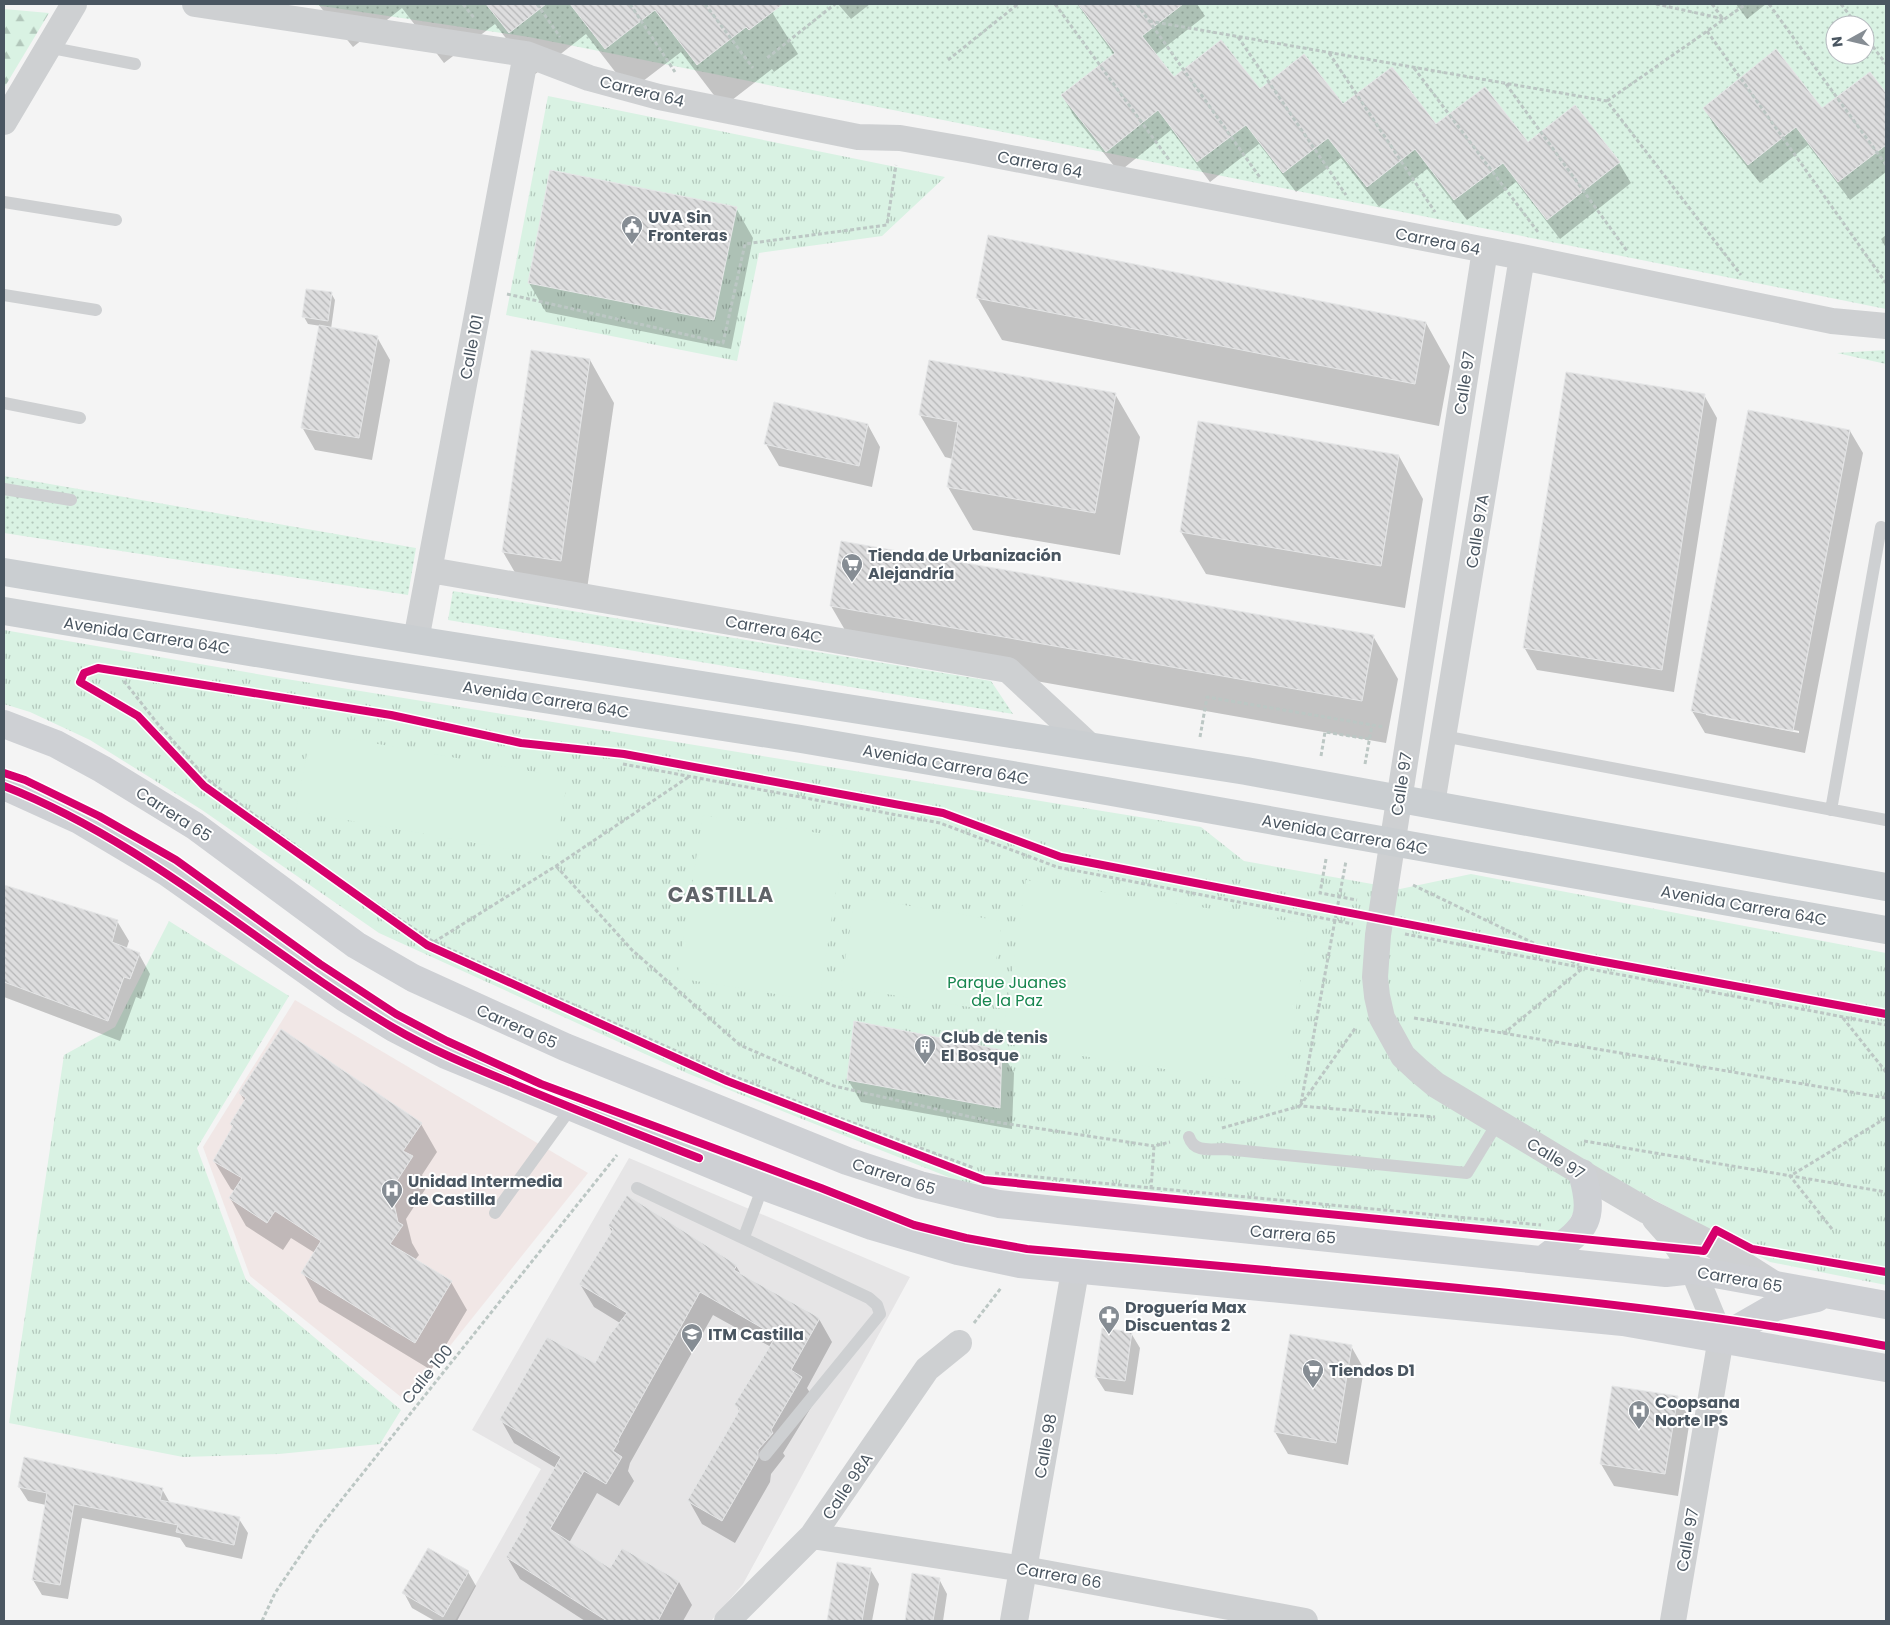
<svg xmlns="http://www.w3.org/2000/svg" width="1890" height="1625" font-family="Poppins,sans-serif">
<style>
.education{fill:#e6e5e6}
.medical{fill:#f1e7e6}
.grass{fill:url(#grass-dots);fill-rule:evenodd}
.forest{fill:url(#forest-firs)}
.park{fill:url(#park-tufts)}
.garden{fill:#d9f2e3}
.shadow{fill:#0003;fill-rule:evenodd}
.building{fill:url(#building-back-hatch);stroke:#e5e6e7}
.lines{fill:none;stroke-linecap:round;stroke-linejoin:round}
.path{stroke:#bcc7c4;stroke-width:3;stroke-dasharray:4 2.5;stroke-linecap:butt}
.service{stroke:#ced0d2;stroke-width:12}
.minor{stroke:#ced0d2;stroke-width:26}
.tertiary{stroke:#ced0d2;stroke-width:28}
.secondary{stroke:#ced0d4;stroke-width:28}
.primary{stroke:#caced1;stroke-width:28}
.cycleway-casing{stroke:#fff;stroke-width:11}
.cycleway{stroke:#d6006c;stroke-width:8}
.labels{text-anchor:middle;stroke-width:4;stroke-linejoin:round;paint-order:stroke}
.street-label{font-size:16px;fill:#4a5661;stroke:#fff}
.poi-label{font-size:16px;font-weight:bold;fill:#4a5661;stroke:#fff;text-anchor:start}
.park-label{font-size:16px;fill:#17864f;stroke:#fff}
.district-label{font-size:21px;font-weight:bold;letter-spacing:1px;fill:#5f6368;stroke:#fff}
</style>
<defs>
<pattern id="grass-dots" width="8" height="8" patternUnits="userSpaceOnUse" patternTransform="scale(1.25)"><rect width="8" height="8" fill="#d9f2e3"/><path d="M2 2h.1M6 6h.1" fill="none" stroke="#b2c7bb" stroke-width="1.8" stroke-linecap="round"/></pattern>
<pattern id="forest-firs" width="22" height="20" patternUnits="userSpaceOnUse" patternTransform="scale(1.25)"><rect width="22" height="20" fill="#d9f2e3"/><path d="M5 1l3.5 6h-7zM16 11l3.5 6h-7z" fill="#b2c7bb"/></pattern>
<pattern id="park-tufts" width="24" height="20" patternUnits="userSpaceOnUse" patternTransform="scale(1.25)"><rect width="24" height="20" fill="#d9f2e3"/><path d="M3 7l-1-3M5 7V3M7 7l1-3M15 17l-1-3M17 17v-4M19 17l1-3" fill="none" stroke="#b2c7bb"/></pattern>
<pattern id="building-back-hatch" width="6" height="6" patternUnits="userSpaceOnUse" patternTransform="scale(1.25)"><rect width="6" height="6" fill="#ddddde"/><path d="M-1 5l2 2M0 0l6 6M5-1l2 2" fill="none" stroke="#b5b6b7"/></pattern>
</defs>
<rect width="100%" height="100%" fill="#f4f4f4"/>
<path class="education" d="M 629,1158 L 910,1277 L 743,1584 L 711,1621 L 455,1621 L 541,1469 L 472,1430 Z"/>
<path class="medical" d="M 295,1000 L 588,1173 L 406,1401 L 250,1276 L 203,1147 Z"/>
<path class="grass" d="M 308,4 L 1886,4 L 1886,309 L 529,37 ZM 1835,25 L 1865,25 L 1865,55 L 1835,55 Z
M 1886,350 L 1886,364 L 1837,353 Z
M 4,476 L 416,548 L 408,595 L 4,533 Z
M 453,591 L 991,681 L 1013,714 L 448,620 Z"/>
<path class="forest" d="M 4,9 L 49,13 L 4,88 Z"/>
<path class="park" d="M 548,96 L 945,177 L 882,236 L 759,253 L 737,361 L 506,315 Z
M 4,630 L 274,677 L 1201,827 L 1244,861 L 1400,889 L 1471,874 L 1886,953 L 1886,1285 L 1770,1262 L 1597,1169 L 1559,1239 L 961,1182 L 689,1074 L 379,933 L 202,810 L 90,740 L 30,712 L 4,704 Z
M 169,921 L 289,996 L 197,1148 L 246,1280 L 401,1410 L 380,1444 L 279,1454 L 183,1457 L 9,1423 L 64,1055 L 115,1027 Z"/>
<path class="garden" d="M 311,732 L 568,778 L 554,857 L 296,811 Z
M 703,815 L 844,837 L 819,1001 L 677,978 Z
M 1026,880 L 1309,924 L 1284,1088 L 1001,1043 Z
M 855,897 L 1002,921 L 989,1010 L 841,987 Z"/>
<path class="shadow" d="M 318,4 L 767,4 L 798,54 L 774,72 L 772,69 L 723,107 L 681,52 L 630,91 L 586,34 L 534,75 L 495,24 L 444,63 L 402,8 L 353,47 Z
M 838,4 L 870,4 L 851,19 Z
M 1077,4 L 1197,4 L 1205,16 L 1155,55 L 1173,79 L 1343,106 L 1619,163 L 1631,183 L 1560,239 L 1516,182 L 1467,220 L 1427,169 L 1379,207 L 1341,158 L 1296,192 L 1259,144 L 1210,182 L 1171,130 L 1119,172 L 1074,116 L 1062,95 L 1114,55 Z
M 1736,4 L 1766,4 L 1747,19 Z
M 1870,73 L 1886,95 L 1886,172 L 1850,200 L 1808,145 L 1760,183 L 1715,127 L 1704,108 L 1822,110 Z
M 736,208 L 753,238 L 731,349 L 546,312 L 529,283 Z
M 1886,235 L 1886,248 L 1881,239 Z
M 331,293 L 335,300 L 331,329 L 377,337 L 390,360 L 372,460 L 315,450 L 302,427 L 321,326 L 308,324 L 304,317 Z
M 977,297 L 1426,323 L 1450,366 L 1439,426 L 1002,340 Z
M 590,360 L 614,403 L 585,603 L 528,595 L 503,552 Z
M 1115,394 L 1140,437 L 1120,555 L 973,530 L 948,487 L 953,459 L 945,457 L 920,415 Z
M 1704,395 L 1717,418 L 1674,692 L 1537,670 L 1524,647 Z
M 868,425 L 880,447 L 872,487 L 779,466 L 766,444 Z
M 1850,431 L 1863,453 L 1805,753 L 1705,733 L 1692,711 ZM 1706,713 L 1799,731 L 1799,733 L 1706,715 Z
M 1399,456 L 1423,499 L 1405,608 L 1206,574 L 1181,532 Z
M 842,542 L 1373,636 L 1398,679 L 1386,743 L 856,649 L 831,606 Z
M 4,887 L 117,921 L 129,941 L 126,950 L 139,954 L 150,974 L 141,999 L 136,997 L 120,1041 L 4,997 Z
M 1001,1051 L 1014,1073 L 1012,1129 L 861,1102 L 848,1080 Z
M 240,1093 L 421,1124 L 437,1152 L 422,1175 L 428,1185 L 406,1219 L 412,1243 L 419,1255 L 415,1260 L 451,1282 L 467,1310 L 431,1370 L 319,1302 L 303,1273 L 315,1253 L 291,1238 L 283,1250 L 246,1226 L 230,1198 L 234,1191 L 231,1189 L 214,1161 L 233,1128 L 231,1124 L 245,1102 Z
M 609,1226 L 736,1266 L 742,1276 L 819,1319 L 832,1342 L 807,1388 L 815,1401 L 783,1453 L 785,1456 L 771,1474 L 770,1482 L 735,1543 L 702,1524 L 689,1501 L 740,1412 L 736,1405 L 771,1347 L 713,1315 L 630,1463 L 628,1471 L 634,1481 L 619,1506 L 597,1493 L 569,1543 L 611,1569 L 622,1550 L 679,1582 L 692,1605 L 683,1621 L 585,1621 L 520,1579 L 507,1557 L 529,1522 L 526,1518 L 556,1468 L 514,1443 L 501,1420 L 595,1365 L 620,1323 L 594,1307 L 580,1284 L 612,1232 Z
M 1131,1333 L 1140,1348 L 1133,1395 L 1105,1391 L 1096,1377 Z
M 1351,1346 L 1364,1369 L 1348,1465 L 1288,1454 L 1275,1432 Z
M 1677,1397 L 1690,1419 L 1678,1496 L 1614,1486 L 1601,1464 Z
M 19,1487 L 162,1489 L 170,1503 L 239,1519 L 248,1533 L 242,1559 L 186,1547 L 180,1538 L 82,1518 L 68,1599 L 42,1595 L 33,1580 L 46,1505 L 28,1501 Z
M 838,1564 L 870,1569 L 879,1584 L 872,1621 L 828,1621 Z
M 468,1572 L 476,1586 L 457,1621 L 435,1621 L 412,1608 L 404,1593 Z
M 913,1575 L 939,1579 L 947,1594 L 943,1621 L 906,1621 Z"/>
<path class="building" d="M 486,4 L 546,4 L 509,33 Z
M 570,4 L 783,4 L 749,30 L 746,27 L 697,65 L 655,10 L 605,49 Z
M 1078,4 L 1183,4 L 1142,36 L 1174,77 L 1221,40 L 1260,89 L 1304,54 L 1343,104 L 1392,67 L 1436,124 L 1485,87 L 1528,142 L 1575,105 L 1620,162 L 1547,220 L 1503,163 L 1454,200 L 1415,149 L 1367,187 L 1328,138 L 1283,173 L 1246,125 L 1197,162 L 1158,110 L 1106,152 L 1061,95 L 1115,53 Z
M 1776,49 L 1822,108 L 1870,72 L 1886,93 L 1886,145 L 1838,182 L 1796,127 L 1748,165 L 1703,108 Z
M 550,170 L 737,207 L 714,320 L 528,283 Z
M 988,235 L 1426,322 L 1415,384 L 976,298 Z
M 306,289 L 332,292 L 328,321 L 302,317 Z
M 319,325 L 378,336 L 359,438 L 301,428 Z
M 531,350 L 590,359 L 561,561 L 502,552 Z
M 929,360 L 1116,393 L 1095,513 L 947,487 L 958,422 L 919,415 Z
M 1566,372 L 1705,394 L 1662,670 L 1523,648 Z
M 774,402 L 868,424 L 859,466 L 764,444 Z
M 1748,410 L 1850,430 L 1793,731 L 1691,711 Z
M 1198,421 L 1399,455 L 1381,566 L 1180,532 Z
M 841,541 L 1374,635 L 1362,701 L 830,606 Z
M 4,885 L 118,920 L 112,942 L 140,953 L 130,979 L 124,977 L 108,1021 L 4,982 Z
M 854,1021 L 1002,1050 L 1000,1108 L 847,1080 Z
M 281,1029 L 422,1123 L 403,1151 L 413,1156 L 391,1190 L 398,1222 L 403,1225 L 390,1244 L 452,1281 L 415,1343 L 301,1273 L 321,1241 L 275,1211 L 267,1223 L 229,1198 L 242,1178 L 213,1161 L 233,1126 L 230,1124 L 246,1098 L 239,1093 Z
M 627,1195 L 737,1265 L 734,1270 L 820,1318 L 791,1370 L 802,1377 L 771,1430 L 773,1433 L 758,1450 L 758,1458 L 722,1521 L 687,1501 L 740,1409 L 734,1405 L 776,1336 L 700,1292 L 618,1440 L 619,1441 L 613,1451 L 622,1457 L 606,1484 L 584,1471 L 550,1529 L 610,1568 L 622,1548 L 679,1581 L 658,1621 L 607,1621 L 506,1557 L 528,1520 L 525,1518 L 561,1457 L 499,1420 L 547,1337 L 595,1363 L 609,1336 L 627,1313 L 579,1284 L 613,1229 L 608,1226 Z
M 1102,1328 L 1132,1332 L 1125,1381 L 1095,1377 Z
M 1290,1334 L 1352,1345 L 1336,1443 L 1274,1432 Z
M 1612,1386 L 1678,1396 L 1665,1474 L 1600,1464 Z
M 24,1457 L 163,1488 L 160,1500 L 240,1517 L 234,1545 L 176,1532 L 178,1525 L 74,1504 L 60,1585 L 32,1580 L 47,1493 L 18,1487 Z
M 428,1548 L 469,1571 L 443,1617 L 402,1593 Z
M 837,1562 L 871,1568 L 862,1621 L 827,1621 Z
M 912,1573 L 940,1578 L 933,1621 L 905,1621 Z"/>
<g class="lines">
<path class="path" d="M 463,4 L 475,19
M 537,4 L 560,37
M 630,4 L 675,72
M 705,4 L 753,68
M 1055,4 L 1170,161
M 1137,4 L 1261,179
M 1656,4 L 1724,19
M 1712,4 L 1723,19
M 1769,4 L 1886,165
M 1841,4 L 1857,25
M 1149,21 L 1607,101 L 1741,275
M 1707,31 L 1886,283
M 1865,36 L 1886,64
M 1238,37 L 1346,195
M 1329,53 L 1435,212
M 767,58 L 835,4
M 948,60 L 1018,4
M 1414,68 L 1538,232
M 1506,84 L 1627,251
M 1607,101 L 1746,4
M 507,294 L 723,343 L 745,244 L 887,225 L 896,165
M 124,681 L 157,723 L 208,780 L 342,881 L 434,942 L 716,1069 L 813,1108 L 974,1168
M 1200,737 L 1207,697 L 1384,727
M 1321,756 L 1325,732 L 1369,739
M 623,764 L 940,823 L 1057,867 L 1353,924
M 1365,764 L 1372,725
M 1326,859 L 1320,893 L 1357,900
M 556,866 L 632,950 L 740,1045 L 834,1086 L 989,1121 L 1154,1146
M 1413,885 L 1579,965
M 1405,934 L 1886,1025
M 434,942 L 556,866 L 690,776
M 1414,1018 L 1886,1098
M 1843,1018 L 1886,1072
M 1503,1034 L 1583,968
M 1301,1103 L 1346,861
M 1300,1106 L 1356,1027
M 1222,1128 L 1300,1106 L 1435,1117
M 1584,1141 L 1886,1192
M 995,1173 L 1541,1225
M 1151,1189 L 1154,1146 L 1170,1142
M 1832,1229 L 1790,1176 L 1886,1118
M 974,1323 L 1001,1288
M 262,1621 L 275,1593 L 319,1528 L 617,1155"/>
<path class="service" d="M 47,47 L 135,64
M 4,202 L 116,220
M 4,295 L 96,310
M 4,403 L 80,418
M 4,489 L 71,500
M 1443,736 L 1886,820
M 1831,810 L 1881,527
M 1189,1137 C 1194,1153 1211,1149 1225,1149 L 1467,1173 L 1498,1122
M 637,1188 L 869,1298 L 877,1305 L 880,1314 L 765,1455
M 495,1213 L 571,1108
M 744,1237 L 763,1186"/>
<path class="minor" d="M 195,4 L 526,54 L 589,78 L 659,97 L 858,137 L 900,138 L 969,150 L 1522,257 L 1832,321 L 1886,326
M 4,122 L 74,4
M 1485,250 L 1378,935 L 1375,977 L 1377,996 L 1382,1018 L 1403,1056 L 1418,1070 L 1436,1085 L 1582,1173 L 1647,1211 L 1708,1242 L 1776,1285
M 430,570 L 1008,670 L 1090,746
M 416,640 L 526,54
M 1432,804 L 1522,257
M 1655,1219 L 1671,1237 L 1693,1270 L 1721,1338 L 1673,1621
M 812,1536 L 1024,1569 L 1305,1621
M 727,1621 L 812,1536 L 927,1369 L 959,1343"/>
<path class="tertiary" d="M 1014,1621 L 1075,1271"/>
<path class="secondary" d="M 4,724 L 56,744 L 102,769 L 195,826 L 356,945 L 413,978 L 565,1047 L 847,1161 L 920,1185 L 999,1204 L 1666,1273 L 1693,1270 L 1886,1305
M 4,786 L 79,820 L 168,873 L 345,998 L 394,1028 L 446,1055 L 763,1186 L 872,1226 L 958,1251 L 1020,1264 L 1623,1322 L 1886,1368
M 1544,1259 C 1583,1229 1597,1225 1582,1173
M 1721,1338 L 1775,1307 L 1817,1298"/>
<path class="primary" d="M 4,572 L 416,640 L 1246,771 L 1886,887
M 4,611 L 352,669 L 801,739 L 1106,791 L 1886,930"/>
<g class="cycleway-casing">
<path id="cycleway" d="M 4,773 L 25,780 L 99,816 L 176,860 L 320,964 L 396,1014 L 447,1041 L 541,1084 L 821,1188 L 914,1225 L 966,1238 L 1027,1249 C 1184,1263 1342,1276 1499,1292 C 1629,1306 1758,1321 1886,1346
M 4,786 C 147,842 261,949 392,1027 C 431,1050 473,1067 514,1084 C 576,1110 637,1134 699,1158
M 1886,1014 L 1588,959 L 1061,857 L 943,813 L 624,754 L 521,743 L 391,715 L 98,668 L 84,673 L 80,682 L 138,716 L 204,786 L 427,945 L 727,1081 L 984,1180 L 1704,1251 L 1716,1230 L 1752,1249 L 1886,1272"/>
</g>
<use href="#cycleway" class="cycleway"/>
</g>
<defs>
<g id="civic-pin" transform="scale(1.125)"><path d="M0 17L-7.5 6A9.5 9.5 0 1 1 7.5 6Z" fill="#868d94" stroke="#fff"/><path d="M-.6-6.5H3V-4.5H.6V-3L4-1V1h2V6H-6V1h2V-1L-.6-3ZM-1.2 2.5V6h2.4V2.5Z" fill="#fff"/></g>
<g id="supermarket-pin" transform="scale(1.125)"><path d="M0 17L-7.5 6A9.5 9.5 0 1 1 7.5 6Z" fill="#868d94" stroke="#fff"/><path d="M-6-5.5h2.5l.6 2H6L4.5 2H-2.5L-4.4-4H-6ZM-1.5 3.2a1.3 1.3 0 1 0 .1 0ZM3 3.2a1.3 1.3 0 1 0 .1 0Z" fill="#fff"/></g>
<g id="building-pin" transform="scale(1.125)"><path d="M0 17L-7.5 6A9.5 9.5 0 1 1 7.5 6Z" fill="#868d94" stroke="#fff"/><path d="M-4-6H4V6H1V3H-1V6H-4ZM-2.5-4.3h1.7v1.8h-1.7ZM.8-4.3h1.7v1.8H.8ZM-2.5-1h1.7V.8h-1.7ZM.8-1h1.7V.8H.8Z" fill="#fff"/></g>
<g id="hospital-pin" transform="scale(1.125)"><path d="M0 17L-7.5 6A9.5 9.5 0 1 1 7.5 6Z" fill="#868d94" stroke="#fff"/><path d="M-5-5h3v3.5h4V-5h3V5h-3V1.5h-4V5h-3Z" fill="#fff"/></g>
<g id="pharmacy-pin" transform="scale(1.125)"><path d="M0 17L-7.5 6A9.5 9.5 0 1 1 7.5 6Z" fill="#868d94" stroke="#fff"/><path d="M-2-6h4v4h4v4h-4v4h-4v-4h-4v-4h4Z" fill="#fff"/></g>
<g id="university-pin" transform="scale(1.125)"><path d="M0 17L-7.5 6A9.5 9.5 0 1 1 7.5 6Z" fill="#868d94" stroke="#fff"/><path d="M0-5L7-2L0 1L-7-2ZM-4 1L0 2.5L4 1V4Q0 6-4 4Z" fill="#fff"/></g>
</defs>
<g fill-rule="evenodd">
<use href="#civic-pin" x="632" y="226"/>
<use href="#supermarket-pin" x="852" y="564"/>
<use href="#building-pin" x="925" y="1046"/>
<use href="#hospital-pin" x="392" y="1190"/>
<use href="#pharmacy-pin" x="1109" y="1316"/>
<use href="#university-pin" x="692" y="1334"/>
<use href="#supermarket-pin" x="1313" y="1370"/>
<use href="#hospital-pin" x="1639" y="1411"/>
</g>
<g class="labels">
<g class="street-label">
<text transform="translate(642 91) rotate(14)" y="6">Carrera 64</text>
<text transform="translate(1040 164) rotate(11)" y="6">Carrera 64</text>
<text transform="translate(1438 241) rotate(11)" y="6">Carrera 64</text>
<text transform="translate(471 347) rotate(-79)" y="6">Calle 101</text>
<text transform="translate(1464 383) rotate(-81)" y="6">Calle 97</text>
<text transform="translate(1477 531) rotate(-81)" y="6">Calle 97A</text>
<text transform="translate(774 629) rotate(10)" y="6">Carrera 64C</text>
<text transform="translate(147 635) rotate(9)" y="6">Avenida Carrera 64C</text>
<text transform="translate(546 699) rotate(9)" y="6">Avenida Carrera 64C</text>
<text transform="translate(946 764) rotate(10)" y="6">Avenida Carrera 64C</text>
<text transform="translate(1401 784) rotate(-81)" y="6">Calle 97</text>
<text transform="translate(174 814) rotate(33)" y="6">Carrera 65</text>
<text transform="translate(1345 834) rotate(10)" y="6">Avenida Carrera 64C</text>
<text transform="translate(1744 905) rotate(10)" y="6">Avenida Carrera 64C</text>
<text transform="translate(517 1026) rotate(24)" y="6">Carrera 65</text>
<text transform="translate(1556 1158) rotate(31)" y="6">Calle 97</text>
<text transform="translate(894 1176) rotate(18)" y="6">Carrera 65</text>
<text transform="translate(1293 1234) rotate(5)" y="6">Carrera 65</text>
<text transform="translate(1740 1279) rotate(10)" y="6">Carrera 65</text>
<text transform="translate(427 1374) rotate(-51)" y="6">Calle 100</text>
<text transform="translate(1045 1446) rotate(-80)" y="6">Calle 98</text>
<text transform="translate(847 1486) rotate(-56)" y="6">Calle 98A</text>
<text transform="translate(1687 1540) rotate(-80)" y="6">Calle 97</text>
<text transform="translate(1059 1575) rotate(10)" y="6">Carrera 66</text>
</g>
<g class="poi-label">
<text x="648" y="223">UVA Sin<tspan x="648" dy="18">Fronteras</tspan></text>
<text x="868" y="561">Tienda de Urbanización<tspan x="868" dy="18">Alejandría</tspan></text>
<text x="941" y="1043">Club de tenis<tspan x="941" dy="18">El Bosque</tspan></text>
<text x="408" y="1187">Unidad Intermedia<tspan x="408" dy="18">de Castilla</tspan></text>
<text x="1125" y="1313">Droguería Max<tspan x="1125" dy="18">Discuentas 2</tspan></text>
<text x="708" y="1340">ITM Castilla</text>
<text x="1329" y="1376">Tiendos D1</text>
<text x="1655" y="1408">Coopsana<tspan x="1655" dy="18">Norte IPS</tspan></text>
</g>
<g class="park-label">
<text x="1007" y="988">Parque Juanes<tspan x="1007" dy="18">de la Paz</tspan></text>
</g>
<g class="district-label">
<text x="721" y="902">CASTILLA</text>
</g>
</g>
<rect width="1890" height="1625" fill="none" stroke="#4a5661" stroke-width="10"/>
<g transform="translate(1850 40) rotate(262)"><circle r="24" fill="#ffffff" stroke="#b7bbc0"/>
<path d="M0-4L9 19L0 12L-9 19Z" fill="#868d94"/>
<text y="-8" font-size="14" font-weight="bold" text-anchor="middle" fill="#4a5661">N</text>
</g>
</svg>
